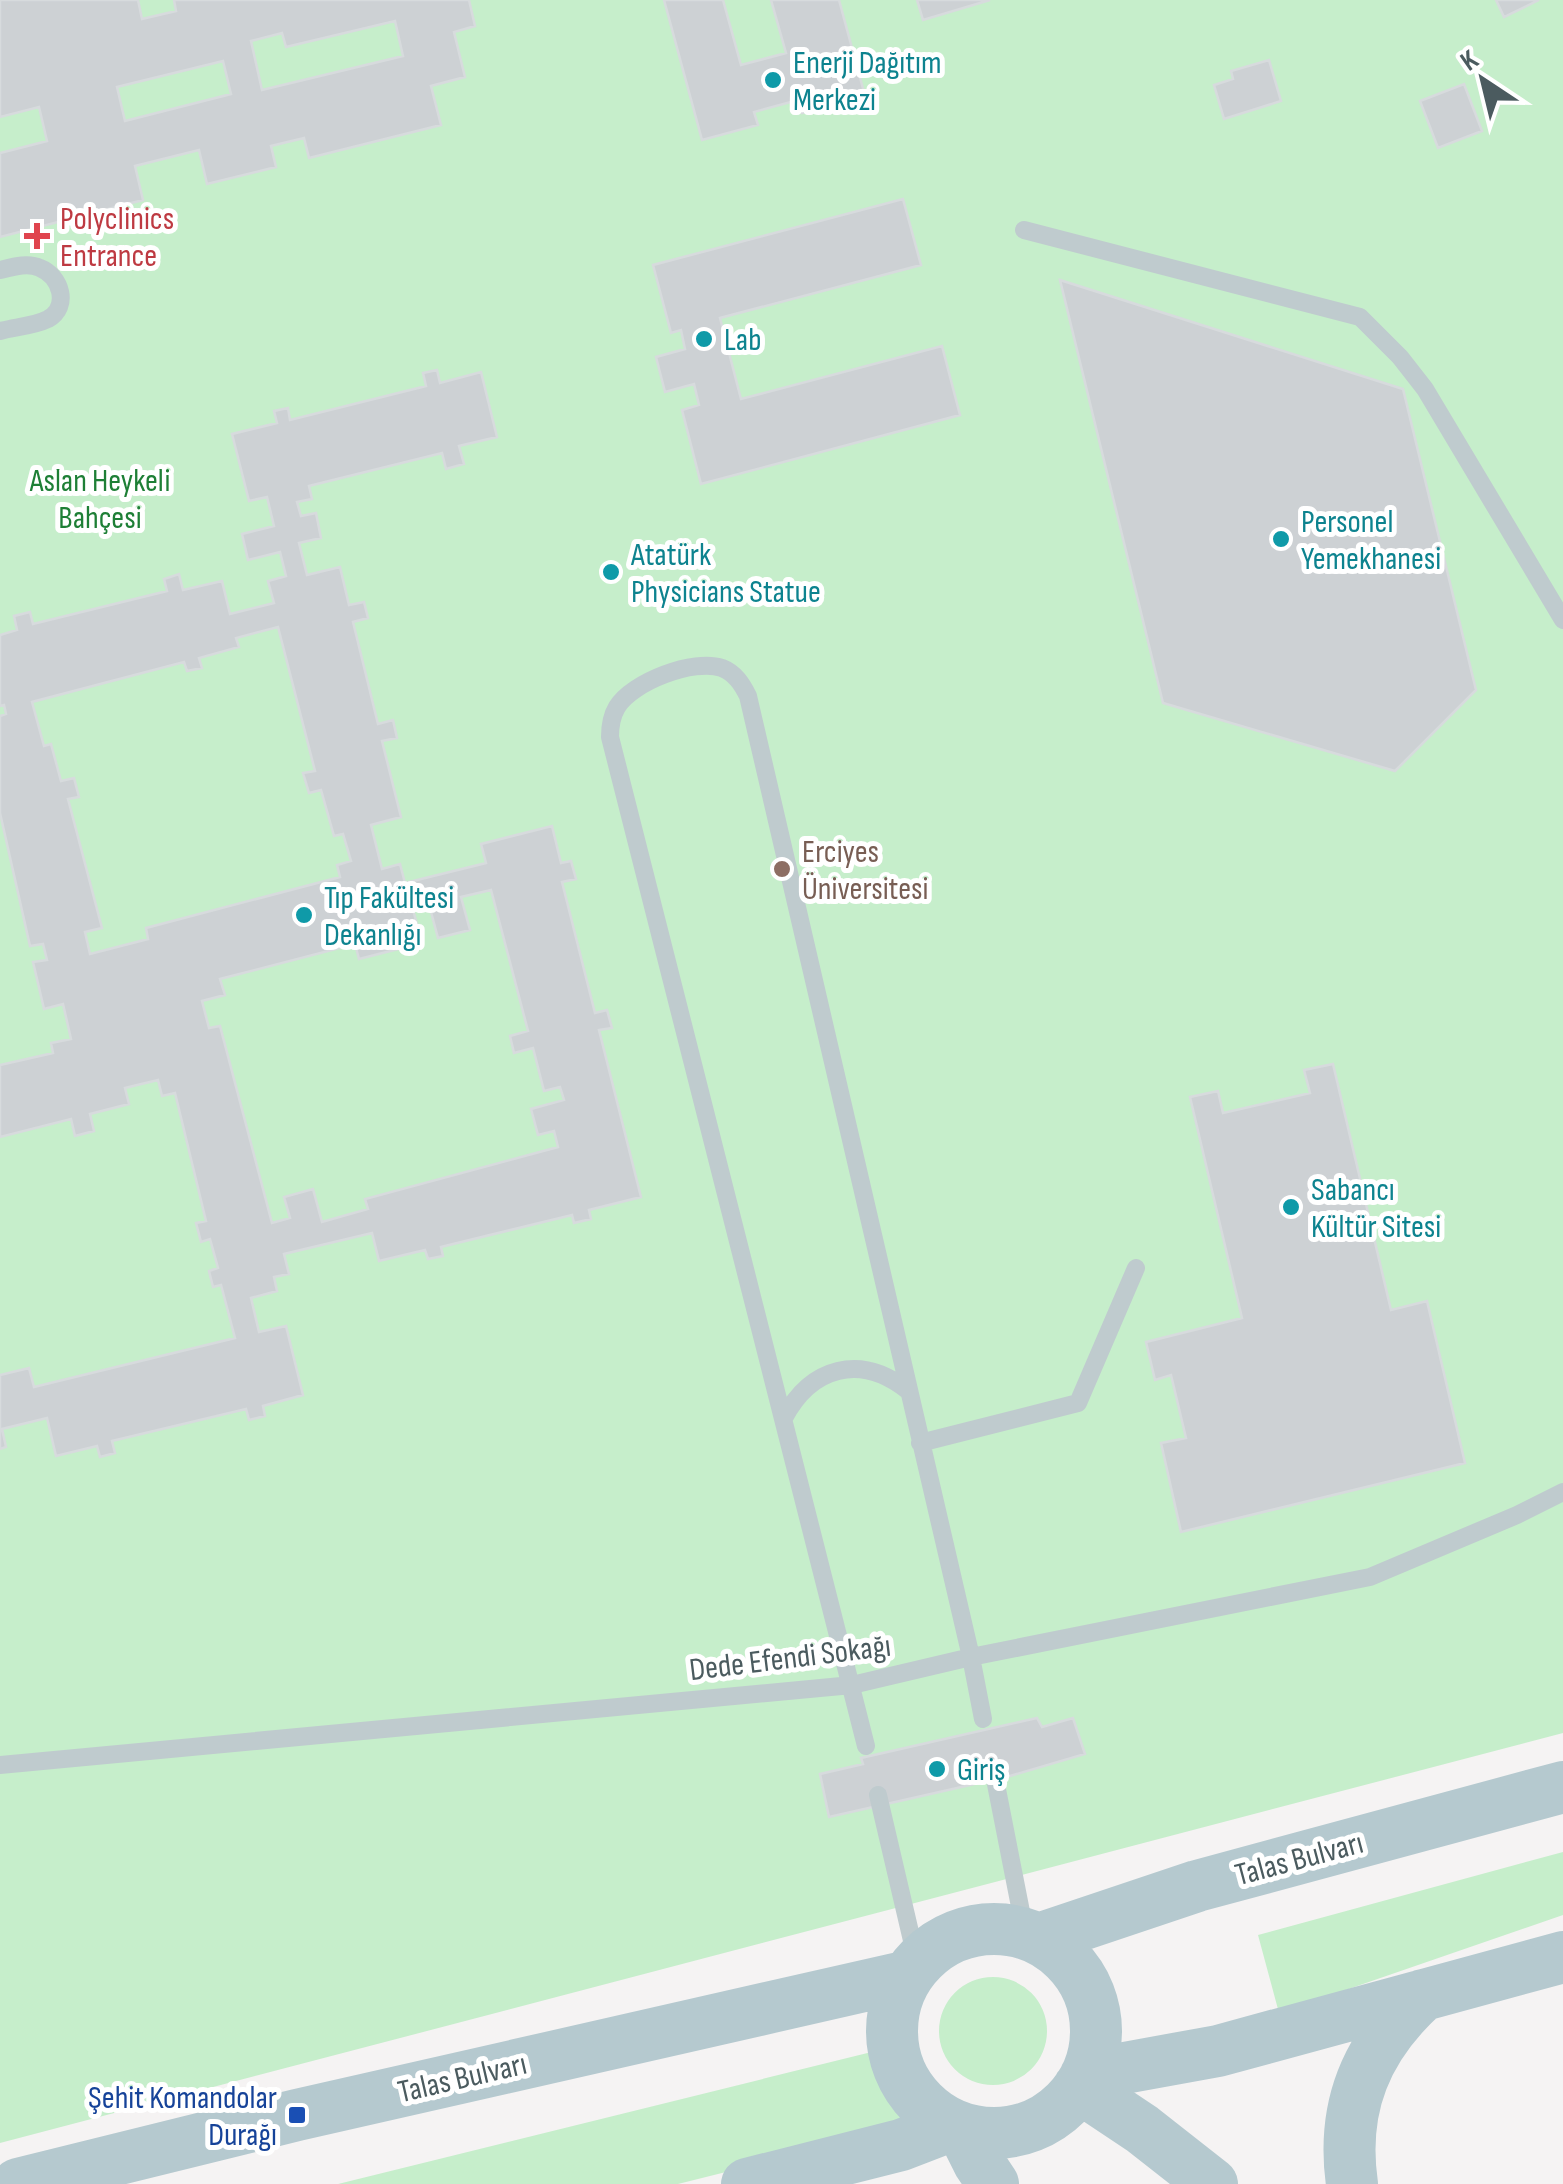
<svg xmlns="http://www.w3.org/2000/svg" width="1563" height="2184" font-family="'Sofia Sans Condensed',sans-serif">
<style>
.green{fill:#c6eecb}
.building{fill:#cdd1d4;stroke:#d7dbdd;stroke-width:2.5;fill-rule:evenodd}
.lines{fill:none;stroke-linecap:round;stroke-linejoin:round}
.lane{stroke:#bfcbce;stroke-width:18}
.primary{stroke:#b5c9cf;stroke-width:52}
.culture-dot{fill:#0f9aa8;stroke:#fff;stroke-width:4}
.health-dot{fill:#e0444e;stroke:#fff;stroke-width:4}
.education-dot{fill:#8d6e63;stroke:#fff;stroke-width:4}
.transit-dot{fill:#1a4fb4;stroke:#fff;stroke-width:4}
.labels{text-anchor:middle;stroke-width:10;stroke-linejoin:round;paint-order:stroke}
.culture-label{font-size:32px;fill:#0d838f;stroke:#fff;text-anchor:start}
.health-label{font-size:32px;fill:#be3a42;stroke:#fff;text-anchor:start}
.park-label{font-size:32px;fill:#1e7f36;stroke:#fff}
.education-label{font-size:32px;fill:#785e54;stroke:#fff;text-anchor:start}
.street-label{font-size:32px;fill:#4b5b5f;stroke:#fff}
.transit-label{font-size:32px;fill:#164399;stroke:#fff;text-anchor:end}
</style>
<rect width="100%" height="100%" fill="#f5f3f3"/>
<path class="green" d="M 0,0 L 1563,0 L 1563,1733 L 0,2143 Z
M 1563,1852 L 1563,1915 L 1279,2013 L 1258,1935 Z
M939 2031a54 54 0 1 1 108 0a54 54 0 1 1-108 0Z
M 904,2044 L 923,2123 L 678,2184 L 338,2184 Z"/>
<path class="building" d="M 0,0 L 138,0 L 142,19 L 176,11 L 174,0 L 469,0 L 475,26 L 454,32 L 465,77 L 431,86 L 441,125 L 309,158 L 304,138 L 271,146 L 276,167 L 207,184 L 199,150 L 135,166 L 143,200 L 0,237 L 0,153 L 47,141 L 39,107 L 0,117 ZM 395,21 L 403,56 L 262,90 L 251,41 L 282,33 L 286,47 ZM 223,61 L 231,94 L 125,121 L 117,87 Z
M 664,0 L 723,0 L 741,65 L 786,53 L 771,0 L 839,0 L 865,96 L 802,113 L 798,100 L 754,112 L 758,125 L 702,140 Z
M 917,0 L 990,0 L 923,20 Z
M 1496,0 L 1539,0 L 1504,17 Z
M 1269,60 L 1281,101 L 1224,119 L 1214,85 L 1233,79 L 1231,71 Z
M 1464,84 L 1482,131 L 1438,148 L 1420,101 Z
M 903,199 L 921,265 L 720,318 L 741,399 L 942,346 L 960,415 L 701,484 L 682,410 L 699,405 L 694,384 L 665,392 L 656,357 L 685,349 L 681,330 L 671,333 L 653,265 Z
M 1060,280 L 1403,389 L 1476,690 L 1395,771 L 1163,703 Z
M 437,370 L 440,383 L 481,372 L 497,437 L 459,446 L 464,464 L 446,469 L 442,453 L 309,486 L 312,499 L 297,502 L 301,516 L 316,513 L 321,538 L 299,543 L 307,575 L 340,567 L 349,605 L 364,602 L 368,618 L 353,622 L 378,724 L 393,720 L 397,738 L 382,741 L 401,817 L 371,825 L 382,869 L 400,864 L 405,883 L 486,863 L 481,844 L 552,826 L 561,863 L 571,861 L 576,879 L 562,882 L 595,1013 L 607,1010 L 612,1028 L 599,1030 L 641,1197 L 589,1210 L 591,1219 L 574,1223 L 572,1215 L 441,1247 L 443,1256 L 428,1259 L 425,1250 L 379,1261 L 372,1233 L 284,1254 L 289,1274 L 274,1277 L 277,1291 L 251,1298 L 259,1332 L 286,1326 L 303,1395 L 263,1406 L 265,1416 L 249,1420 L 246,1409 L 112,1441 L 115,1453 L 100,1457 L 97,1446 L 56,1456 L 47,1418 L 2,1429 L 6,1447 L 0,1449 L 0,1375 L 29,1368 L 34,1387 L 235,1338 L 221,1285 L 213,1287 L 209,1271 L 218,1268 L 210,1239 L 201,1242 L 196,1223 L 206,1221 L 175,1093 L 162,1096 L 158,1080 L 125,1088 L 129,1104 L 90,1114 L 94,1131 L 75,1136 L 71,1119 L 0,1137 L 0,1065 L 53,1053 L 51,1043 L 71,1039 L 63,1004 L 44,1009 L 33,962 L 47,960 L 43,944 L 30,946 L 0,813 L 0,716 L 6,714 L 4,705 L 0,706 L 0,635 L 17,630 L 14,616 L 30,612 L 33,624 L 167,591 L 164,579 L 179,574 L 183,590 L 222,581 L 230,614 L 274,603 L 268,581 L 286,576 L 280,552 L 248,560 L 242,534 L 274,526 L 267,497 L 249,501 L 232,434 L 277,423 L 274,411 L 288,408 L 290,420 L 426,386 L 423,373 ZM 278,627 L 315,771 L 303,773 L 309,793 L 321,790 L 334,836 L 343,834 L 351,861 L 337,865 L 340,877 L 146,928 L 148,939 L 90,954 L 85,932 L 102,928 L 68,799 L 79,797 L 74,778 L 61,781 L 51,744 L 44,746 L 32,702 L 184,662 L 187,671 L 202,668 L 199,658 L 239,647 L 236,638 ZM 491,890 L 528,1031 L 510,1036 L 514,1053 L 533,1048 L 544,1091 L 560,1087 L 564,1100 L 531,1109 L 538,1135 L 554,1131 L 558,1147 L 365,1199 L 368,1209 L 322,1222 L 313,1189 L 284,1197 L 290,1218 L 272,1223 L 220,1026 L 209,1028 L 202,1001 L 225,995 L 220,979 L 355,944 L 359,959 L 422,943 L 411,902 L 427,897 L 438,938 L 470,930 L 461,897 Z
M 1333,1064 L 1391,1310 L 1427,1301 L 1465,1463 L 1181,1532 L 1161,1443 L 1186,1438 L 1171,1375 L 1155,1380 L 1146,1342 L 1242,1318 L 1190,1097 L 1218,1091 L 1223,1113 L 1310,1093 L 1304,1070 Z
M 1037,1718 L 1042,1727 L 1073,1718 L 1085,1754 L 1010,1776 L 829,1817 L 820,1774 L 863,1764 L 861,1758 Z"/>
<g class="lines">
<path class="lane" d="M 1024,230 L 1360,317 L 1400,357 L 1425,389 L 1563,620
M 0,270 C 12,267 28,262 40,268 C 61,276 70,307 48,319 C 34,326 15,327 0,331
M 784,1418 C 811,1367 860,1353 907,1390
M 920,1443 L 1078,1403 L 1136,1268
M 866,1746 L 610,737 C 610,726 611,717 617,707 C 632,682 694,658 722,668 C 735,673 742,684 748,696 L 971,1657 L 983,1719
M 0,1765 L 852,1685 L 971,1657 L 1370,1577 L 1517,1515 L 1563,1492
M 993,1769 L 1025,1932
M 878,1795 L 917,1962"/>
<path class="primary" d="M892 2031a102 102 0 1 1 204 0a102 102 0 1 1-204 0Z
M 1039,1939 L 1197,1886 L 1563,1787
M 1086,2075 L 1218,2051 L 1563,1957
M 1079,2087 L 1142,2129 L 1212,2184
M 962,2129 L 979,2163 L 993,2184
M 18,2184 L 297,2115 L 908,1976
M 747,2184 L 901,2145 L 953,2125
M 1352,2184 C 1341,2107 1366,2047 1423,1995"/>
</g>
<g class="culture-dot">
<circle cx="773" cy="80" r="10"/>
<circle cx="704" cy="339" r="10"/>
<circle cx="1281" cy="539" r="10"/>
<circle cx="611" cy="572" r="10"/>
<circle cx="304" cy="915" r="10"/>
<circle cx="1291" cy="1207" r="10"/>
<circle cx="937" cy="1769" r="10"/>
</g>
<path class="health-dot" d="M32 221h10v10h10v10h-10v10h-10v-10h-10v-10h10z"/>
<circle class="education-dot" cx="782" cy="869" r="10"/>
<rect class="transit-dot" x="287" y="2105" width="20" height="20" rx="5"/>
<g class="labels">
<g class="culture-label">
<text x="793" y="73">Enerji Dağıtım<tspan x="793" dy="37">Merkezi</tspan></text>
<text x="724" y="350">Lab</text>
<text x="1301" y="532">Personel<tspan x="1301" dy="37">Yemekhanesi</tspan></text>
<text x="631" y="565">Atatürk<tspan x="631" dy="37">Physicians Statue</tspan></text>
<text x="324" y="908">Tıp Fakültesi<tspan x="324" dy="37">Dekanlığı</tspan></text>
<text x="1311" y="1200">Sabancı<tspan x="1311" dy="37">Kültür Sitesi</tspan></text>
<text x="957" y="1780">Giriş</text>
</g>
<g class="health-label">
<text x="60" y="229">Polyclinics<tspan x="60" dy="37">Entrance</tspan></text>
</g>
<g class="park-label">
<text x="100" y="491">Aslan Heykeli<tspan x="100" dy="37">Bahçesi</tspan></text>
</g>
<g class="education-label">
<text x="802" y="862">Erciyes<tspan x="802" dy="37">Üniversitesi</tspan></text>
</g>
<g class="street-label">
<text transform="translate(790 1657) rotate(-7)" y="11">Dede Efendi Sokağı</text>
<text transform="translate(1299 1858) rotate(-15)" y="11">Talas Bulvarı</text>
<text transform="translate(462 2077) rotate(-13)" y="11">Talas Bulvarı</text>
</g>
<g class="transit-label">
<text x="277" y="2108">Şehit Komandolar<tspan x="277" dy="37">Durağı</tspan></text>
</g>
</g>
<g transform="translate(1483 80) rotate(325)" stroke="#ffffff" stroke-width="8" paint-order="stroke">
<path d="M0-8L18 38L0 25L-18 38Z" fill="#4b5b5f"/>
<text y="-15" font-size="28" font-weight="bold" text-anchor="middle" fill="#4b5b5f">K</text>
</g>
</svg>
